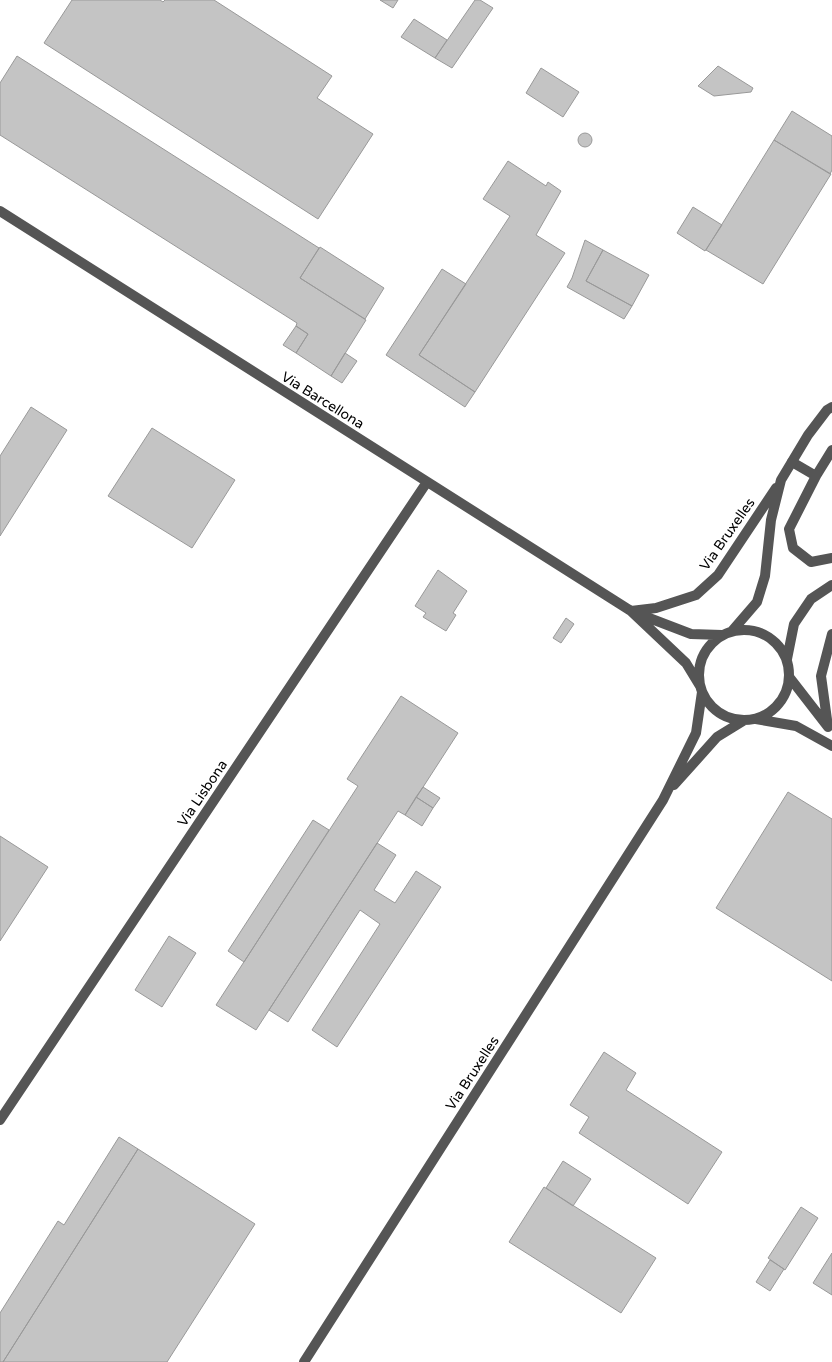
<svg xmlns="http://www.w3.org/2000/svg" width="832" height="1362" font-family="'Varela Round',sans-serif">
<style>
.building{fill:#c4c4c4;stroke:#999}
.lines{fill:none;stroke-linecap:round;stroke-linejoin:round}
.lane{stroke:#555;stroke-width:10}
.street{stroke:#555;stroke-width:10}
.labels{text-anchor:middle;stroke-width:4.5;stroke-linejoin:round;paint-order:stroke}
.street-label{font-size:14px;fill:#000;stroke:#fff}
</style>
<rect width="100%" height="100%" fill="#fff"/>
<path class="building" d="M 72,0 L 160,0 L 163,2 L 165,0 L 214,0 L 332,76 L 317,98 L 373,134 L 318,219 L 44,43 Z
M 380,0 L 398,0 L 393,8 Z
M 475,0 L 480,0 L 493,8 L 452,68 L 435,58 Z
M 414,19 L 447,40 L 435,58 L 401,37 Z
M 17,56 L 319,248 L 300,278 L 366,320 L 331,376 L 296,353 L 308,334 L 296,326 L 297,323 L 0,135 L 0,83 Z
M 718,66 L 753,88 L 751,92 L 714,96 L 698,86 Z
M 541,68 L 579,92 L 563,117 L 526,93 Z
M 792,111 L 832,136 L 832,170 L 830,174 L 774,140 Z
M578 140a7 7 0 1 1 14 0a7 7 0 1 1-14 0Z
M 774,140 L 831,174 L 763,284 L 706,250 Z
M 508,161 L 546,186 L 548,182 L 561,191 L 536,235 L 565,253 L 475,392 L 419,355 L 510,216 L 483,199 Z
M 693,207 L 722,225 L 705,251 L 677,233 Z
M 585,240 L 603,250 L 586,281 L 632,306 L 624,319 L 567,287 L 572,278 Z
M 320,247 L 384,288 L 365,319 L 300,278 Z
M 603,250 L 649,275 L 632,306 L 586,281 Z
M 442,269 L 466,284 L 419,355 L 475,392 L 465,407 L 386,355 Z
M 296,326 L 308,334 L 296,353 L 283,345 Z
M 345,353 L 357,361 L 342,383 L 331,376 Z
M 31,407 L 67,430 L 0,536 L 0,456 Z
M 152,428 L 235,480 L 192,548 L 108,496 Z
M 438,570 L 467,591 L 453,613 L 456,615 L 446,631 L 423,617 L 426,613 L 415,606 Z
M 566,618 L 574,624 L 561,643 L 553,638 Z
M 401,696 L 458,733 L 405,815 L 398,811 L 256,1030 L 216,1005 L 358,786 L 347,779 Z
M 423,787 L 440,798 L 433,808 L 416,797 Z
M 788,792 L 832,819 L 832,981 L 716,908 Z
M 416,797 L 433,808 L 422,826 L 405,815 Z
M 313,820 L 329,830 L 244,962 L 228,951 Z
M 0,836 L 48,867 L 0,941 Z
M 377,843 L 396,855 L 374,890 L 395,903 L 416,871 L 441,887 L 337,1047 L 312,1030 L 380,924 L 360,910 L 288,1022 L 269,1010 Z
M 169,936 L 196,953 L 162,1007 L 135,990 Z
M 604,1052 L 636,1073 L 626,1090 L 722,1152 L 688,1204 L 579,1133 L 589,1117 L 570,1105 Z
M 119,1137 L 138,1149 L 3,1362 L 0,1362 L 0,1313 L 58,1221 L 64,1225 Z
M 138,1149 L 255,1224 L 167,1362 L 3,1362 Z
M 563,1161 L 591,1179 L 573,1206 L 546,1188 Z
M 544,1187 L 656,1258 L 621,1313 L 509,1242 Z
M 801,1207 L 818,1218 L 785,1270 L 768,1258 Z
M 832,1253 L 832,1295 L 813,1283 Z
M 770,1260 L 784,1269 L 770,1291 L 756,1282 Z"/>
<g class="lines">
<path class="lane" d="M 832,450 L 816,476 L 789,529 L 793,548 L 811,562 L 832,558
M 792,462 L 816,476"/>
<path class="street" d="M 0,211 L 631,611 L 686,663 L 700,686
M 631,611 L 656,608 L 696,595 L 718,575 L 776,488
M 636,613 L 691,634 L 722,635
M699 675a45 45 0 1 1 90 0a45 45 0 1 1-90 0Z
M 732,631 L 757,602 L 765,576 L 771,520 L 781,480 L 808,435 L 827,410 L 832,407
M 787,659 L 794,624 L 811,599 L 832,585
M 790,678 L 828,727
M 756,719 L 796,726 L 832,746
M 828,727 L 821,676 L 832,634
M 674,785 L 717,737 L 743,721
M 0,1120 L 427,482
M 304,1362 L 663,800 L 696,733 L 702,692"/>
</g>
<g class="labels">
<g class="street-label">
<text transform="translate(323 400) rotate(32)" y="5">Via Barcellona</text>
<text transform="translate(727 534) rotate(-55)" y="5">Via Bruxelles</text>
<text transform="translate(202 793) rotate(-56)" y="5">Via Lisbona</text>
<text transform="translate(472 1073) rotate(-57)" y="5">Via Bruxelles</text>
</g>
</g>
</svg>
